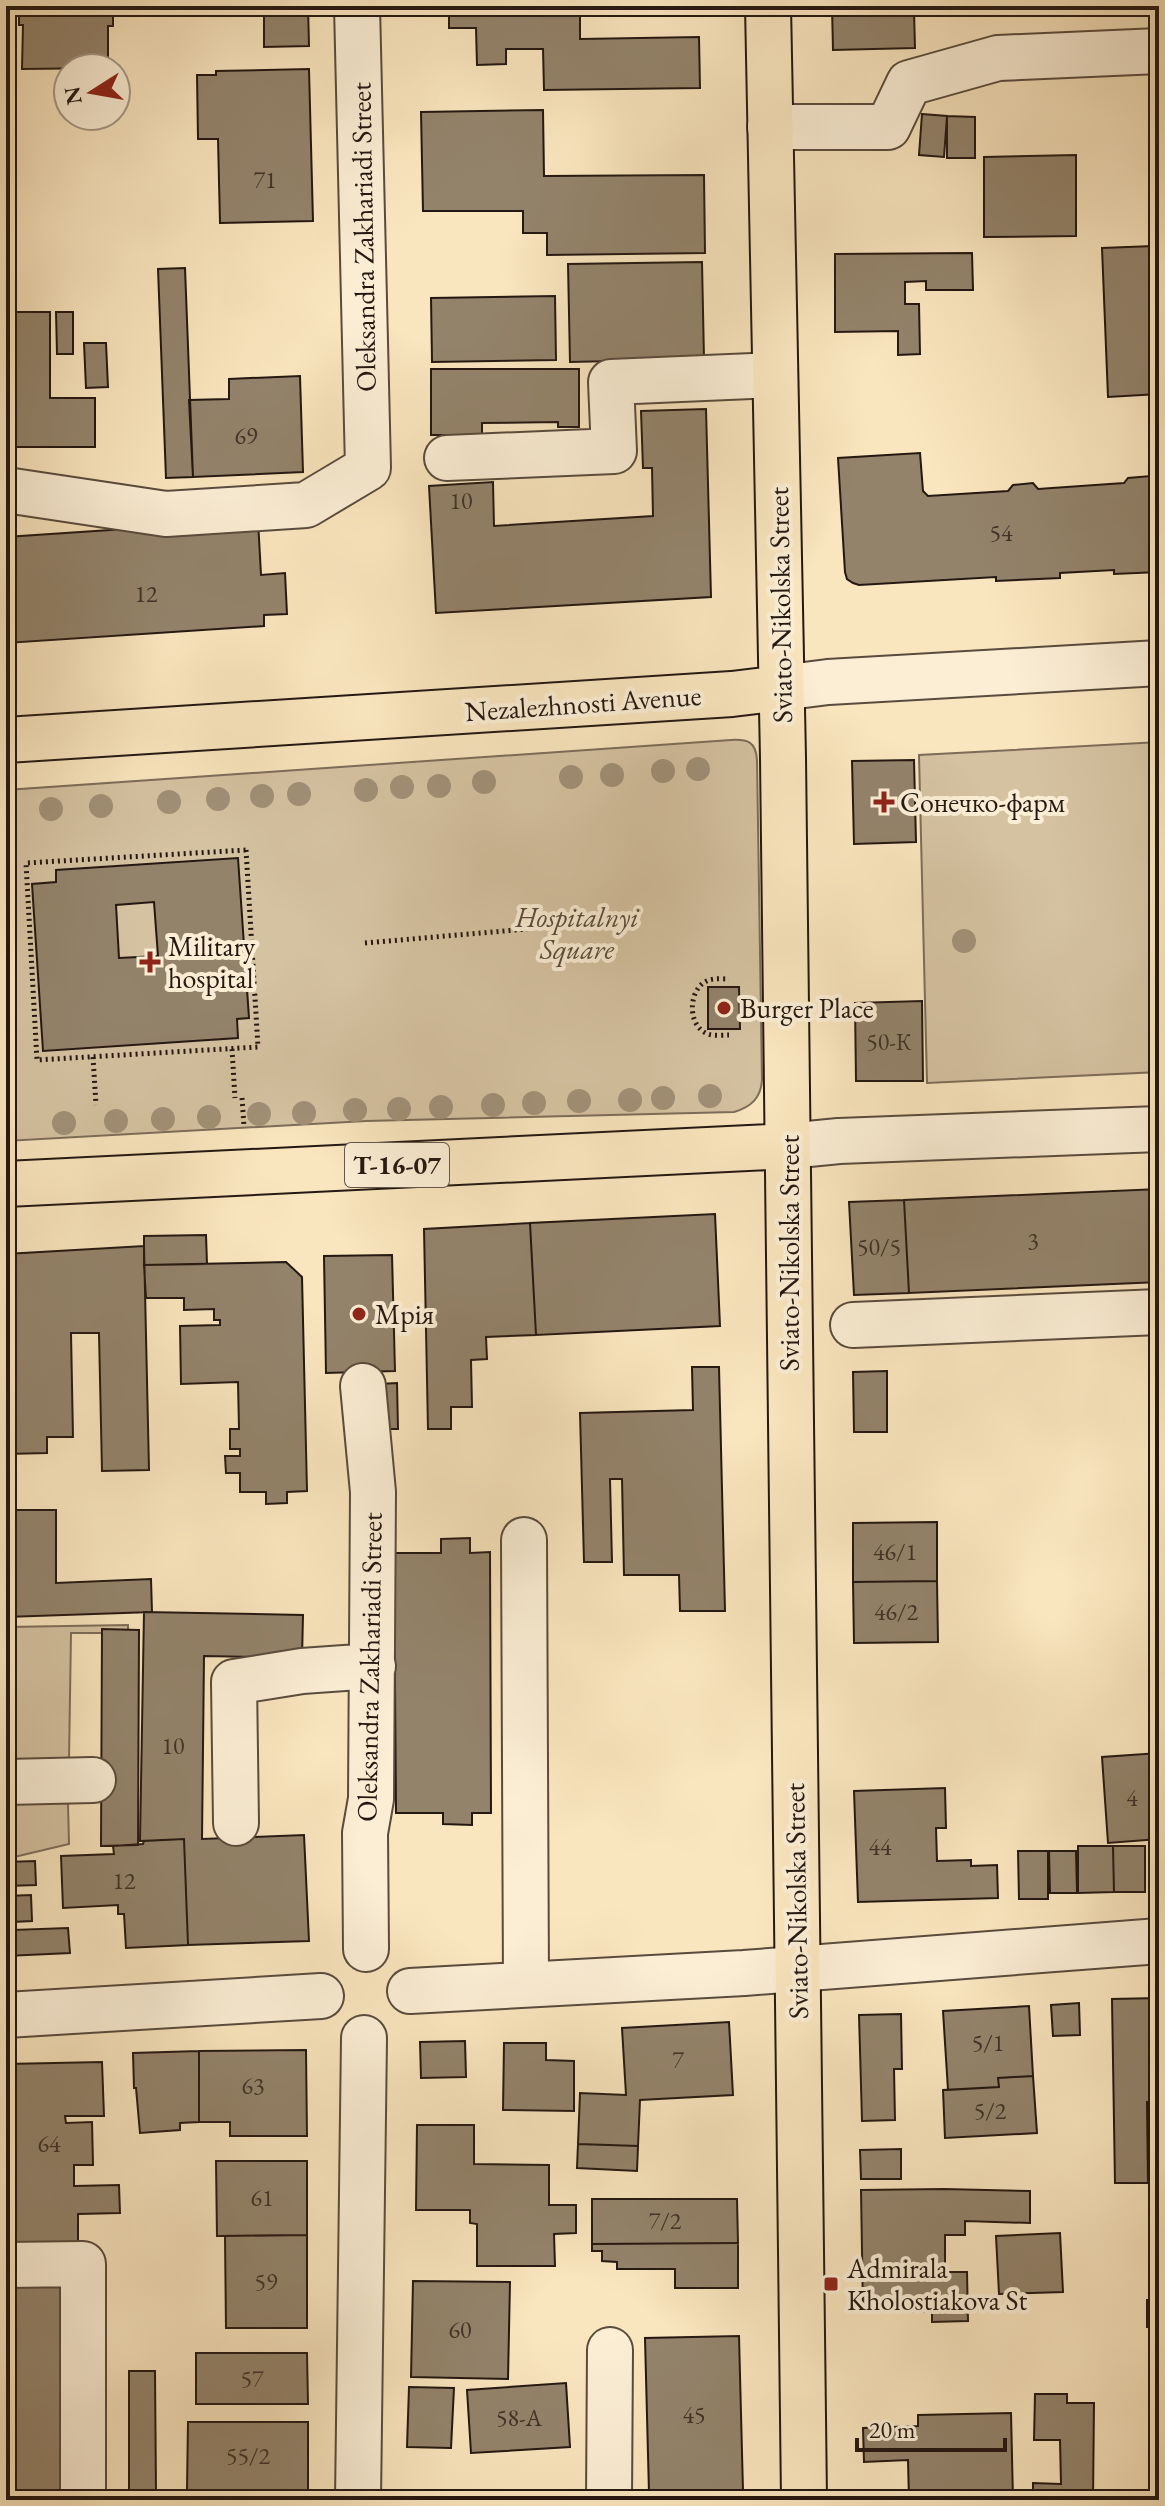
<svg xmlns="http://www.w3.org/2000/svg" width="1165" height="2506" font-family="'EB Garamond',serif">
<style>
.green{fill:#d5c2a1;stroke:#7c6d5a;stroke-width:2}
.building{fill:#93836b;stroke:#241812;stroke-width:2;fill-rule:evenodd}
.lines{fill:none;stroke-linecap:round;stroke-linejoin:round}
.minor-casing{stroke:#594b3d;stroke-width:48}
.major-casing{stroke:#241812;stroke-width:48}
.path{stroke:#241812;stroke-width:5;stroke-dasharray:2 4;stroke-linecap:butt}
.minor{stroke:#fbeed5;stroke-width:44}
.major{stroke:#f9e5be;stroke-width:44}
.tree{fill:#a19077}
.poi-dot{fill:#8f2418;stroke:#fbeed5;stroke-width:3}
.labels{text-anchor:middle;stroke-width:8;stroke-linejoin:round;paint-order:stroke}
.number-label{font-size:24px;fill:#403328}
.shield{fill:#fbeed5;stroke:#64584c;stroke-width:2}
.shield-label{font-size:26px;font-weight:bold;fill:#241812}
.street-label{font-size:28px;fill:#241812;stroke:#fbeed5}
.poi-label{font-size:28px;fill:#241812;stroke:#fbeed5;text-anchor:start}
.park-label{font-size:28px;font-style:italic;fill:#594b3d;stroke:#fbeed5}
</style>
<rect width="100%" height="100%" fill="#f9e5be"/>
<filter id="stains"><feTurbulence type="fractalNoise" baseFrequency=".0025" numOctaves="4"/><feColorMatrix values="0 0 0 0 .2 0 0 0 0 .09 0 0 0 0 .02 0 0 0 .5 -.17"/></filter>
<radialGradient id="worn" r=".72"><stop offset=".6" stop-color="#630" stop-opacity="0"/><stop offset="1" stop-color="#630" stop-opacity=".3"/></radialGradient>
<path class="green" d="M 731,740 C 748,739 756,742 757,760 L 762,1080 C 761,1098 751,1107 734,1112 L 366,1121 L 6,1141 L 6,790 Z
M 1159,742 L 1159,1072 L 927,1083 L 919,755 Z
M 128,1625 L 128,1633 L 71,1633 L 69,1760 L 6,1768 L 6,1627 Z
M 54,1796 L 68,1804 L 69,1844 L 6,1859 L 6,1797 Z"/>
<path class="building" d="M 13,6 L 113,6 L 113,26 L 108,26 L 108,68 L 22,69 L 23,25 L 19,25 L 19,10 L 13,10 Z
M 225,6 L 308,6 L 309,46 L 264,47 L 264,10 L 225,11 Z
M 449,6 L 580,6 L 580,39 L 699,37 L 700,88 L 544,90 L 543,49 L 506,49 L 506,64 L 477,65 L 476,28 L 449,28 Z
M 832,6 L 918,6 L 914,10 L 915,48 L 833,50 Z
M 309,69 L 313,221 L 220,223 L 218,139 L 198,139 L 197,75 L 216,75 L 216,71 Z
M 543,110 L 544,176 L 704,175 L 705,253 L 547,255 L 547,233 L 523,233 L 523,211 L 423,211 L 421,112 Z
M 922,114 L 947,116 L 944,157 L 919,155 Z
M 947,116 L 975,117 L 975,158 L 947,158 Z
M 1076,155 L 1076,236 L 984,237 L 984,157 Z
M 1153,246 L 1155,281 L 1159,281 L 1159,394 L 1108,397 L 1102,248 Z
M 972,253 L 973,290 L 926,290 L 926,281 L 905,282 L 905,304 L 919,304 L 920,354 L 898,355 L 898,331 L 835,332 L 835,254 Z
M 702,262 L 704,359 L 570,362 L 568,264 Z
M 185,268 L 193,477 L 166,478 L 158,269 Z
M 555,296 L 556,360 L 432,362 L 431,298 Z
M 6,312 L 50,312 L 50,398 L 95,398 L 95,447 L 6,447 Z
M 56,312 L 73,312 L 73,354 L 57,354 Z
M 84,343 L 106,343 L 108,387 L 86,388 Z
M 431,369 L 579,369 L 579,427 L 558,427 L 558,422 L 482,423 L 482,435 L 431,435 Z
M 300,376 L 303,472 L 193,477 L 189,400 L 229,399 L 229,379 Z
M 706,409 L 711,597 L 436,613 L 429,486 L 493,482 L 494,526 L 653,516 L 652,468 L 643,468 L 641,411 Z
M 920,453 L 923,491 L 928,496 L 1008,491 L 1013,485 L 1033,483 L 1038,489 L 1124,483 L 1128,478 L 1151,476 L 1156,481 L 1159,481 L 1159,572 L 1114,574 L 1114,570 L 1060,573 L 1060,578 L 996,581 L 996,577 L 859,585 L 853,583 L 847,579 L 845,572 L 838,458 Z
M 258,520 L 261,575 L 285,573 L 287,614 L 264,615 L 264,626 L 6,643 L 6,537 Z
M 914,760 L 916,842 L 854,844 L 852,761 Z
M 238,858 L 249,1018 L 237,1019 L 238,1038 L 43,1051 L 32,884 L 56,882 L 56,870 ZM 154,902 L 158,956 L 119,958 L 116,905 Z
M 708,987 L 739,987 L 740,1029 L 708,1029 Z
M 922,1001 L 923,1081 L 856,1081 L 855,1003 Z
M 1159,1189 L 1159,1282 L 909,1293 L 904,1200 Z
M 904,1200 L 909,1293 L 854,1295 L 849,1202 Z
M 715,1214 L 720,1326 L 536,1335 L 530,1223 Z
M 530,1223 L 536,1335 L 486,1337 L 487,1359 L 471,1360 L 472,1407 L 451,1407 L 451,1429 L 428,1429 L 424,1229 Z
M 206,1235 L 207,1264 L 144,1265 L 144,1236 Z
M 144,1246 L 149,1470 L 102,1471 L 99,1333 L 71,1333 L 73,1437 L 47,1437 L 47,1453 L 6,1454 L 6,1254 Z
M 392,1255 L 395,1371 L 326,1373 L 324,1256 Z
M 286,1262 L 302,1277 L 307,1491 L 287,1492 L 287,1503 L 266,1504 L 266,1492 L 240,1492 L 240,1473 L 226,1473 L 225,1456 L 240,1456 L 240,1449 L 230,1449 L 230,1429 L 239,1429 L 238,1382 L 181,1384 L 180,1326 L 220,1325 L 220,1320 L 214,1320 L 214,1309 L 184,1310 L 184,1298 L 146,1298 L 144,1265 Z
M 692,1367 L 719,1367 L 725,1611 L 680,1611 L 679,1575 L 624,1575 L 622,1479 L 610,1479 L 612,1562 L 584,1562 L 580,1413 L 693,1410 Z
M 887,1371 L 887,1432 L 854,1432 L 853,1372 Z
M 397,1383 L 398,1429 L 380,1429 L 379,1384 Z
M 6,1510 L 56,1510 L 56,1583 L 151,1579 L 152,1612 L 6,1617 Z
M 937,1522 L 937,1581 L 853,1582 L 853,1523 Z
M 470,1538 L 470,1553 L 490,1552 L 491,1813 L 472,1813 L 472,1825 L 443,1824 L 443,1813 L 396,1813 L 394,1553 L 441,1553 L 441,1539 Z
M 937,1581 L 938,1642 L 854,1643 L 853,1582 Z
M 144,1612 L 303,1615 L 302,1658 L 204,1656 L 202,1839 L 304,1835 L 309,1941 L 188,1945 L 184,1839 L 140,1841 Z
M 102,1629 L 139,1630 L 138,1845 L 101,1846 Z
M 1159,1753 L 1159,1839 L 1108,1843 L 1102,1757 Z
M 945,1788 L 946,1828 L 936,1828 L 937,1861 L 971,1860 L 971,1866 L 997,1865 L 998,1898 L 858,1902 L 854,1791 Z
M 184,1839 L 188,1945 L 126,1948 L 124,1914 L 118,1914 L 118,1905 L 63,1908 L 61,1856 L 114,1854 L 113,1846 L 143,1844 L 144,1841 Z
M 1078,1846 L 1113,1846 L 1114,1892 L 1078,1893 Z
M 1113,1846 L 1145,1846 L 1145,1892 L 1114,1892 Z
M 1018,1851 L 1048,1851 L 1048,1899 L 1019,1899 Z
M 1049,1851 L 1076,1851 L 1077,1893 L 1050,1893 Z
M 35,1861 L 36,1885 L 6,1886 L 6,1862 Z
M 31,1895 L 32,1921 L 12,1922 L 13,1930 L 68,1928 L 70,1953 L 6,1956 L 6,1896 Z
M 1159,1998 L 1159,2102 L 1147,2102 L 1148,2183 L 1115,2183 L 1112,1999 Z
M 1079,2003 L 1080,2035 L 1053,2036 L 1051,2005 Z
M 1029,2006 L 1033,2076 L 998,2078 L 999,2087 L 948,2090 L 943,2011 Z
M 901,2014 L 902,2069 L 894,2069 L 895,2120 L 862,2121 L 859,2015 Z
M 729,2022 L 733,2095 L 640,2100 L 638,2146 L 578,2144 L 580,2093 L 626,2095 L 622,2028 Z
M 465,2041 L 466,2077 L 421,2078 L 420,2042 Z
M 504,2043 L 546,2043 L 546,2060 L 574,2061 L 574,2111 L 503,2110 Z
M 306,2050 L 307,2136 L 230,2136 L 230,2122 L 199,2122 L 199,2051 Z
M 199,2051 L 199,2122 L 180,2123 L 180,2130 L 140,2133 L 136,2088 L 134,2088 L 133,2053 Z
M 102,2062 L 104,2116 L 65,2116 L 66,2123 L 92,2122 L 93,2165 L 74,2165 L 74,2186 L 119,2185 L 120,2213 L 78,2214 L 78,2244 L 6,2244 L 6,2064 Z
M 1033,2076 L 1037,2133 L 945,2138 L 943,2090 L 999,2087 L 998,2078 Z
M 417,2125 L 474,2125 L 474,2164 L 549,2165 L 549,2205 L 576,2205 L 576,2233 L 554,2234 L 555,2266 L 477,2266 L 477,2224 L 470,2223 L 470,2210 L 416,2210 Z
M 578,2144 L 638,2146 L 637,2171 L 577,2168 Z
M 901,2149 L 901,2179 L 861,2179 L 860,2150 Z
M 216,2161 L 307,2161 L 307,2235 L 217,2236 Z
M 944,2189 L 1030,2191 L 1030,2223 L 965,2221 L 965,2235 L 945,2235 L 945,2272 L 967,2272 L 968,2321 L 932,2322 L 932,2311 L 863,2312 L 861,2190 Z
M 592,2199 L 737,2199 L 738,2243 L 592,2244 Z
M 1060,2233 L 1063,2292 L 999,2294 L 996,2236 Z
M 307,2235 L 307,2328 L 226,2328 L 225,2236 Z
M 738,2243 L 738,2288 L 675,2288 L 675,2269 L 617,2269 L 617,2262 L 602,2261 L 602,2251 L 592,2251 L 592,2244 Z
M 413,2281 L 510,2282 L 508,2379 L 411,2377 Z
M 6,2284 L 68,2284 L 68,2491 L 6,2491 Z
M 1147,2300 L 1159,2300 L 1159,2327 L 1147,2327 Z
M 739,2336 L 743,2491 L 649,2493 L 645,2338 Z
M 196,2353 L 307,2353 L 308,2404 L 196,2404 Z
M 129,2371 L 155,2371 L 156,2495 L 129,2495 Z
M 566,2383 L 570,2447 L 471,2453 L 467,2390 Z
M 409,2387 L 454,2388 L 451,2448 L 407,2447 Z
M 1035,2394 L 1067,2394 L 1067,2403 L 1094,2403 L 1093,2500 L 1033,2500 L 1033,2483 L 1061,2484 L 1060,2440 L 1034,2440 Z
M 1011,2413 L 1013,2500 L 909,2500 L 908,2460 L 864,2462 L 863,2428 L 918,2426 L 918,2415 Z
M 188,2422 L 308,2422 L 308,2490 L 187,2490 Z
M 208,2490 L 308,2490 L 308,2500 L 208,2500 Z
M 104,2495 L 145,2495 L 146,2500 L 104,2500 Z"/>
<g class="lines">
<g class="minor-casing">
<path id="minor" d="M 770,127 L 888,127 L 909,83 L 998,58 L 1159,51
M 447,458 L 614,451 L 611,382 L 775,375
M 6,490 L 166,514 L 306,505 L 368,468 L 357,6
M 781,688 L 828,682 L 1159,663
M 788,1146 L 839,1141 L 1159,1129
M 853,1325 L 1159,1312
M 363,1386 L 373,1492 L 371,1799 L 365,1833 L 366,1949
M 524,1540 L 526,1984
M 6,1782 L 93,1780
M 236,1823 L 234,1682 L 302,1671 L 373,1666
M 410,1991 L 744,1973 L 1159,1941
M 6,2015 L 321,1996
M 6,2265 L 83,2264 L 83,2500
M 358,2500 L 364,2038
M 609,2500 L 610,2350"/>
</g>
<g class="major-casing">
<path id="major" d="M 768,6 L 783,758 L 804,2500
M 6,740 L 732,694 L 781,688
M 6,1184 L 788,1146"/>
</g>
<path class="path" d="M 246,850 L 258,1047 L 37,1060 L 26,863 Z
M 365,943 L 527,929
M 729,1035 C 723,1035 714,1036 708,1034 C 686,1026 688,987 709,980 C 715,978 723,979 729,979
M 232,1049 L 235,1098
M 93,1057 L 96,1105
M 242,1098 L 244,1126"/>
<use href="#minor" class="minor"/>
<use href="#major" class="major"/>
</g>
<g class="tree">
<circle cx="698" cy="769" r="12"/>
<circle cx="663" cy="771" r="12"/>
<circle cx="612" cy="775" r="12"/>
<circle cx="571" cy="777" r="12"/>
<circle cx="484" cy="782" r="12"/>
<circle cx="439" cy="786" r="12"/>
<circle cx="402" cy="787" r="12"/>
<circle cx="366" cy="790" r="12"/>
<circle cx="299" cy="794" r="12"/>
<circle cx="262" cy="796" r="12"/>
<circle cx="218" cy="799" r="12"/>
<circle cx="169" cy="802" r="12"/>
<circle cx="101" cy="806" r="12"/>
<circle cx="51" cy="809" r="12"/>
<circle cx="964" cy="941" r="12"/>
<circle cx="710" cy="1096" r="12"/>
<circle cx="663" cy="1098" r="12"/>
<circle cx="630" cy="1100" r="12"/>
<circle cx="579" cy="1101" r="12"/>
<circle cx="534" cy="1103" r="12"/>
<circle cx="493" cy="1105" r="12"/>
<circle cx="441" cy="1107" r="12"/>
<circle cx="399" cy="1109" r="12"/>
<circle cx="355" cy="1110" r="12"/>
<circle cx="304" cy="1113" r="12"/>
<circle cx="259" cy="1114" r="12"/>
<circle cx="209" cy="1117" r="12"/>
<circle cx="163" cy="1119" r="12"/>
<circle cx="116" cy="1121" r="12"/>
<circle cx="64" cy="1123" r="12"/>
</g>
<g class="poi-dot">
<path d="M880 790h8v8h8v8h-8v8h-8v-8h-8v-8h8z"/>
<path d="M146 950h8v8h8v8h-8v8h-8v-8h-8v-8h8z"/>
<circle cx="724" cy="1008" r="8"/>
<circle cx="359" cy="1314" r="8"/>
<rect x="823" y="2276" width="16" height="16" rx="4"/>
</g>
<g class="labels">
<g class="number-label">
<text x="265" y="188">71</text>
<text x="246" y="444">69</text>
<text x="461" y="509">10</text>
<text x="1001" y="541">54</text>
<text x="146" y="602">12</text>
<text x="889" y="1050">50-К</text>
<text x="1033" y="1249">3</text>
<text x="879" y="1255">50/5</text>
<text x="895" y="1560">46/1</text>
<text x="896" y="1620">46/2</text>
<text x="173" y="1754">10</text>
<text x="1132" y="1806">4</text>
<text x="880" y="1855">44</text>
<text x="124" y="1889">12</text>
<text x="988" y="2051">5/1</text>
<text x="678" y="2068">7</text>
<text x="253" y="2094">63</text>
<text x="990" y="2119">5/2</text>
<text x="49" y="2152">64</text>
<text x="262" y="2206">61</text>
<text x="665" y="2229">7/2</text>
<text x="266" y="2290">59</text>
<text x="460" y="2338">60</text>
<text x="252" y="2387">57</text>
<text x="694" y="2423">45</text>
<text x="519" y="2426">58-А</text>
<text x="248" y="2464">55/2</text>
</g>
<rect class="shield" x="345" y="1143" width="104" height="44" rx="6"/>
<g class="shield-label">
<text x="397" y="1174">Т-16-07</text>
</g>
<g class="street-label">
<text transform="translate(363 237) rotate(-91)" y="10">Oleksandra Zakhariadi Street</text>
<text transform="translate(780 605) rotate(-91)" y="10">Sviato-Nikolska Street</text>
<text transform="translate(583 703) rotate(-4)" y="10">Nezalezhnosti Avenue</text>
<text transform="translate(789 1253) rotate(-90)" y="10">Sviato-Nikolska Street</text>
<text transform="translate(369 1667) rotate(-89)" y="10">Oleksandra Zakhariadi Street</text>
<text transform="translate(796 1901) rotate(-91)" y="10">Sviato-Nikolska Street</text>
</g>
<g class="poi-label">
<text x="900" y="812">Сонечко-фарм</text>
<text x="168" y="956">Military<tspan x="168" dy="32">hospital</tspan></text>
<text x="740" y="1018">Burger Place</text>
<text x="375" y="1324">Мрія</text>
<text x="847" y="2278">Admirala<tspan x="847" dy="32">Kholostiakova St</tspan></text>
</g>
<g class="park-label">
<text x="577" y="927">Hospitalnyi<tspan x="577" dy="32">Square</tspan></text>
</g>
</g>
<rect width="1165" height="2506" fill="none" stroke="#f9e5be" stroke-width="32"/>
<rect x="8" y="8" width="1149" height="2490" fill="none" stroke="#241812" stroke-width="4"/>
<rect x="16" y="16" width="1133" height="2474" fill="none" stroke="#241812" stroke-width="2"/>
<g transform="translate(92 92) rotate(259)"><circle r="38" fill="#fbeed5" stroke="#a59887" stroke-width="2"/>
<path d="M0-6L14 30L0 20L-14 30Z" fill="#8f2418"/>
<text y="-12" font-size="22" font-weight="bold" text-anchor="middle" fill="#241812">N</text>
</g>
<path d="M857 2438v12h148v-12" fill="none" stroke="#241812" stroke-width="4"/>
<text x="869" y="2438" font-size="24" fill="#241812" stroke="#fbeed5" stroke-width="6" paint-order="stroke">20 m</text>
<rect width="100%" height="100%" filter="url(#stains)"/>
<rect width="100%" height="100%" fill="url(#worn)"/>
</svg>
